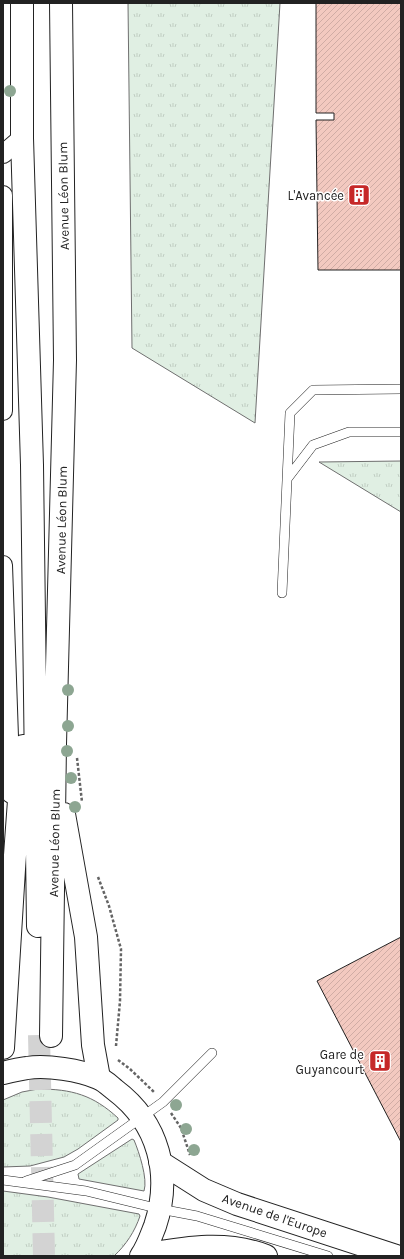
<svg xmlns="http://www.w3.org/2000/svg" width="404" height="1259" font-family="Karla,sans-serif">
<style>
.grass{fill:url(#grass-tufts);stroke:#6f6f6f}
.building{fill:url(#building-hatch);stroke:#222}
.lines{fill:none;stroke-linecap:round;stroke-linejoin:round}
.secondary-tunnel{stroke:#d3d3d3;stroke-width:22;stroke-dasharray:22 11;stroke-linecap:butt}
.lane-casing{stroke:#222;stroke-width:10}
.street-casing{stroke:#222;stroke-width:20}
.secondary-casing{stroke:#222;stroke-width:24}
.primary-casing{stroke:#222;stroke-width:24}
.path{stroke:#646464;stroke-width:2.5;stroke-dasharray:3 2;stroke-linecap:butt}
.lane{stroke:#fff;stroke-width:9}
.street{stroke:#fff;stroke-width:18}
.secondary{stroke:#fff;stroke-width:22}
.primary{stroke:#fff;stroke-width:22}
.tree{fill:#8da692}
.labels{text-anchor:middle;stroke-width:3;stroke-linejoin:round;paint-order:stroke}
.poi-label{font-size:13px;fill:#222;stroke:#fff;text-anchor:end}
.street-label{font-size:13px;fill:#222;stroke:#fff}
</style>
<defs>
<pattern id="grass-tufts" width="24" height="20" patternUnits="userSpaceOnUse"><rect width="24" height="20" fill="#e0efe3"/><path d="M3 7l-1-3M5 7V3M7 7l1-3M15 17l-1-3M17 17v-4M19 17l1-3" fill="none" stroke="#c0cdc2"/></pattern>
<pattern id="building-hatch" width="6" height="6" patternUnits="userSpaceOnUse"><rect width="6" height="6" fill="#f3c9c0"/><path d="M-1 1l2-2M0 6l6-6M5 7l2-2" fill="none" stroke="#d0aca5"/></pattern>
</defs>
<rect width="100%" height="100%" fill="#fff"/>
<path class="grass" d="M 128,3 L 280,3 L 255,423 L 132,348 Z
M 401,461 L 401,512 L 319,462 Z
M 38,1089 C 72,1089 93,1095 118,1118 L 118,1120 L 78,1149 L 64,1157 L 30,1166 L 3,1167 L 3,1100 L 22,1092 Z
M 132,1139 L 134,1140 C 139,1152 148,1179 144,1191 L 79,1179 L 78,1174 Z
M 3,1191 L 48,1197 L 139,1214 L 140,1216 C 135,1231 126,1245 114,1256 L 3,1256 Z"/>
<path class="building" d="M 316,3 L 401,3 L 401,270 L 318,270 L 316,120 L 334,120 L 334,113 L 316,113 Z
M 401,937 L 401,1142 L 317,981 Z"/>
<g class="lines">
<path class="secondary-tunnel" d="M 39,1035 L 44,1256"/>
<g class="lane-casing">
<path id="lane" d="M 287,479 L 313,445 L 349,432 L 401,432
M 282,593 L 290,413 L 313,390 L 401,389
M 3,1180 L 86,1191 L 160,1209 L 197,1216 L 328,1256
M 26,1181 L 75,1165 L 163,1102 L 212,1053"/>
</g>
<g class="street-casing">
<path id="street" d="M 3,154 L 22,138
M 3,195 L 3,411
M 3,565 L 11,794"/>
</g>
<g class="secondary-casing">
<path id="secondary" d="M 22,3 L 22,138 L 32,465 L 38,926
M 64,814 L 86,937 L 93,1045 L 99,1078
M 51,1036 L 55,744 L 65,360 L 61,3
M 3,1048 L 14,869 L 23,746"/>
</g>
<g class="primary-casing">
<path id="primary" d="M 3,1073 C 11,1071 19,1069 27,1068 C 47,1065 80,1070 98,1078 C 104,1080 110,1086 115,1090 C 159,1123 172,1175 155,1226 C 151,1236 147,1248 141,1256
M 160,1162 L 204,1190 L 237,1204 L 396,1256
M 142,1255 C 184,1248 225,1240 266,1256"/>
</g>
<path class="path" d="M 77,758 L 82,802
M 98,877 L 109,906 L 121,949 L 120,1001 L 116,1046
M 118,1060 L 130,1069 L 154,1092
M 171,1113 L 181,1128 L 190,1155"/>
<use href="#lane" class="lane"/>
<use href="#street" class="street"/>
<use href="#secondary" class="secondary"/>
<use href="#primary" class="primary"/>
</g>
<g class="tree">
<circle cx="10" cy="91" r="6"/>
<circle cx="68" cy="690" r="6"/>
<circle cx="68" cy="726" r="6"/>
<circle cx="67" cy="751" r="6"/>
<circle cx="71" cy="778" r="6"/>
<circle cx="75" cy="807" r="6"/>
<circle cx="176" cy="1105" r="6"/>
<circle cx="186" cy="1129" r="6"/>
<circle cx="194" cy="1150" r="6"/>
</g>
<defs>
<g id="building-square" transform="scale(1.15)"><rect x="-9" y="-9" width="18" height="18" rx="4" fill="#c62828" stroke="#fff"/><path d="M-4-6H4V6H1V3H-1V6H-4ZM-2.5-4.3h1.7v1.8h-1.7ZM.8-4.3h1.7v1.8H.8ZM-2.5-1h1.7V.8h-1.7ZM.8-1h1.7V.8H.8Z" fill="#fff"/></g>
</defs>
<g fill-rule="evenodd">
<use href="#building-square" x="359" y="195"/>
<use href="#building-square" x="380" y="1061"/>
</g>
<g class="labels">
<g class="poi-label">
<text x="344" y="200">L'Avancée</text>
<text x="364" y="1059">Gare de<tspan x="364" dy="15">Guyancourt</tspan></text>
</g>
<g class="street-label">
<text transform="translate(63 196) rotate(-91)" y="5">Avenue Léon Blum</text>
<text transform="translate(61 520) rotate(-89)" y="5">Avenue Léon Blum</text>
<text transform="translate(54 843) rotate(-89)" y="5">Avenue Léon Blum</text>
<text transform="translate(275 1215) rotate(19)" y="5">Avenue de l'Europe</text>
</g>
</g>
<rect width="404" height="1259" fill="none" stroke="#222222" stroke-width="8"/>
</svg>
